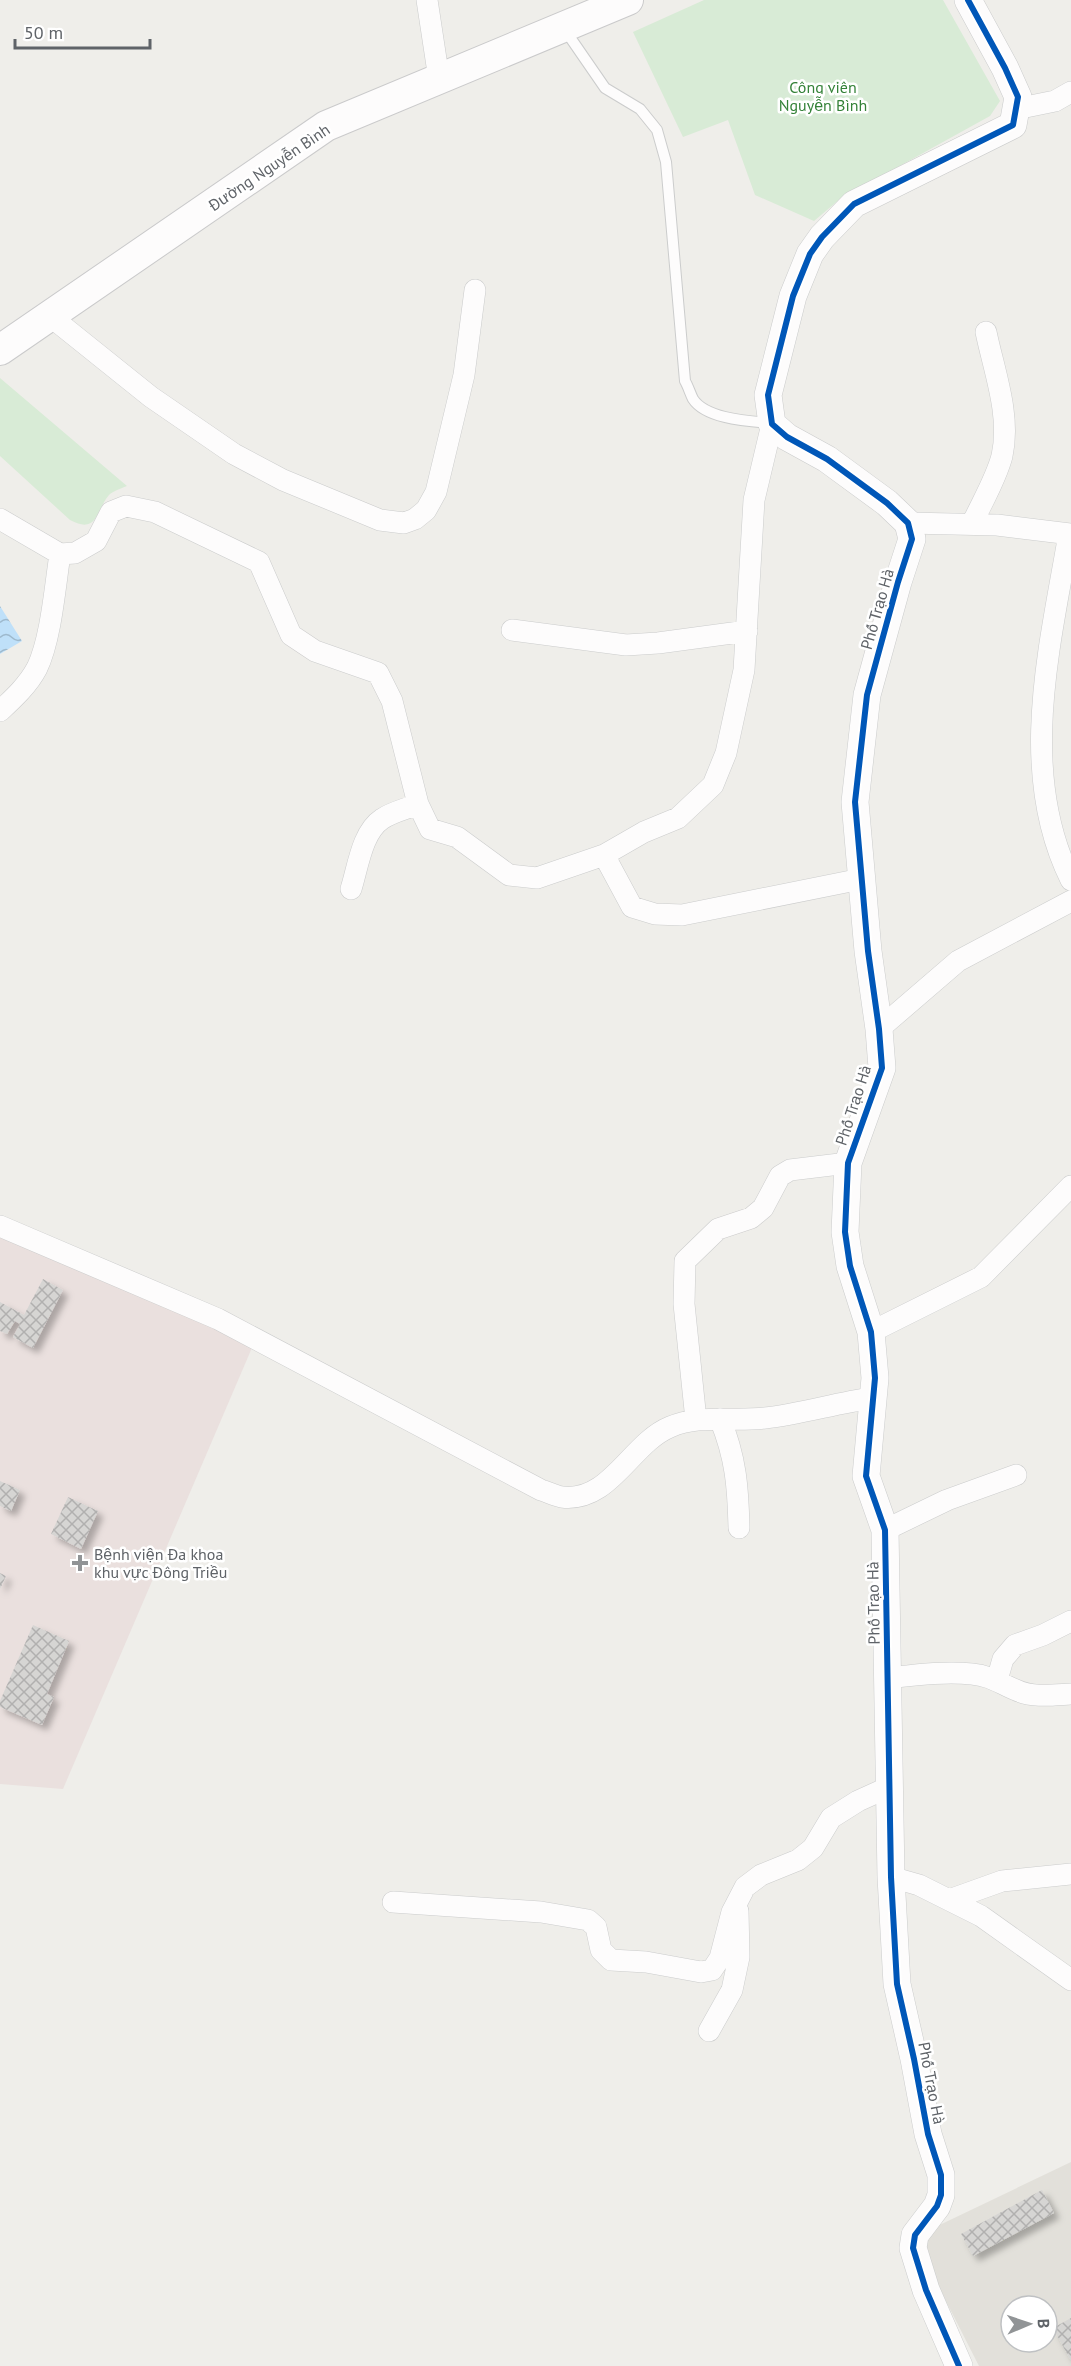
<svg xmlns="http://www.w3.org/2000/svg" width="1071" height="2366" font-family="'PT Sans',sans-serif">
<style>
.education{fill:#e2e0da;fill-rule:evenodd}
.medical{fill:#eae0de}
.park{fill:#d8ebd6}
.water{fill:url(#water-waves)}
.building{fill:url(#building-cross-hatch);filter:url(#shadow)}
.lines{fill:none;stroke-linecap:round;stroke-linejoin:round}
.service-casing{stroke:#cbcccc;stroke-width:12}
.minor-casing{stroke:#cbcccc;stroke-width:22}
.tertiary-casing{stroke:#cbcccc;stroke-width:28}
.secondary-casing{stroke:#cacacb;stroke-width:32}
.service{stroke:#fdfcfc;stroke-width:10}
.minor{stroke:#fdfcfc;stroke-width:21}
.tertiary{stroke:#fdfcfc;stroke-width:27}
.secondary{stroke:#fdfcfc;stroke-width:30}
.cycleway-casing{stroke:#fff;stroke-width:10}
.cycleway{stroke:#0057b8;stroke-width:6}
.poi-dot{fill:#919496;stroke:#fff;stroke-width:2}
.labels{text-anchor:middle;stroke-width:5;stroke-linejoin:round;paint-order:stroke}
.park-label{font-size:16px;fill:#348238;stroke:#fff}
.street-label{font-size:16px;fill:#5f6368;stroke:#fff}
.poi-label{font-size:16px;fill:#5f6368;stroke:#fff;text-anchor:start}
</style>
<defs>
<pattern id="water-waves" width="16" height="10" patternUnits="userSpaceOnUse" patternTransform="scale(1.5)"><rect width="16" height="10" fill="#bfe0f9"/><path d="M0 5q4-4 8 0t8 0" fill="none" stroke="#9eb9cd"/></pattern>
<pattern id="building-cross-hatch" width="8" height="8" patternUnits="userSpaceOnUse" patternTransform="scale(1.5)"><rect width="8" height="8" fill="#d6d5d3"/><path d="M0 0l8 8M0 8l8-8" fill="none" stroke="#b1b0af"/></pattern>
<filter id="shadow"><feDropShadow dx="5.5" dy="5.5" stdDeviation="3" flood-color="#0004"/></filter>
</defs>
<rect width="100%" height="100%" fill="#efeeea"/>
<path class="education" d="M 1071,2162 L 1071,2366 L 979,2366 L 924,2258 L 927,2231 ZM 1011,2306 L 1047,2306 L 1047,2342 L 1011,2342 Z"/>
<path class="medical" d="M 0,1231 L 254,1343 L 63,1789 L 0,1784 Z"/>
<path class="park" d="M 704,0 L 943,0 L 1000,101 L 990,116 L 840,199 L 814,221 L 755,195 L 728,120 L 683,137 L 633,32 Z
M 0,378 L 127,486 C 122,488 113,491 109,495 C 96,510 98,535 70,520 L 0,456 Z"/>
<path class="water" d="M 0,606 L 22,641 L 0,654 Z"/>
<path class="building" d="M 43,1279 L 63,1290 L 33,1348 L 13,1337 L 20,1324 L 15,1321 L 7,1334 L 0,1331 L 0,1302 L 24,1315 Z
M 0,1481 L 20,1490 L 11,1511 L 0,1506 Z
M 68,1497 L 98,1511 L 81,1549 L 51,1534 Z
M 0,1573 L 6,1576 L 0,1589 Z
M 33,1625 L 69,1641 L 47,1694 L 54,1697 L 42,1725 L 0,1707 L 0,1701 Z
M 1042,2190 L 1054,2213 L 973,2256 L 961,2234 Z
M 1071,2318 L 1071,2361 L 1053,2328 Z"/>
<g class="lines">
<g class="service-casing">
<path id="service" d="M 565,30 L 605,88 L 640,109 L 657,130 L 666,162 L 685,381 C 688,386 690,393 693,399 C 706,419 748,421 770,423"/>
</g>
<g class="minor-casing">
<path id="minor" d="M 427,0 L 439,79
M 1016,109 L 1055,101 L 1071,92
M 50,316 L 151,397 L 234,454 L 283,480 L 380,520 L 404,523 L 415,519 L 426,510 L 436,492 L 464,375 L 475,290
M 0,519 L 60,554 L 75,553 L 96,541 L 111,512 L 126,506 L 155,512 L 259,562 L 291,635 L 315,651 L 378,673 L 392,701 L 418,804 L 430,829 L 457,837 L 509,875 L 537,878 L 604,855 L 632,907 L 655,914 L 682,915 L 861,879
M 908,523 L 997,525 L 1071,534
M 972,524 C 982,502 996,479 1002,456 C 1011,415 994,371 986,332
M 1069,534 C 1050,646 1017,772 1071,880
M 512,630 L 626,645 L 658,643 L 747,631
M 0,711 C 14,698 28,685 37,668 C 51,639 55,587 60,554
M 604,855 L 644,832 L 678,818 L 713,785 L 726,753 L 744,670 L 754,500 L 772,424
M 351,889 C 358,867 362,832 382,819 C 392,812 406,809 418,804
M 879,1029 L 958,961 L 1071,901
M 0,1226 L 218,1319 L 541,1490 C 548,1492 555,1496 562,1497 C 610,1503 631,1443 670,1427 C 700,1414 733,1422 765,1418 C 801,1414 836,1403 872,1398
M 871,1332 L 981,1277 L 1071,1186
M 720,1419 C 736,1458 738,1487 739,1528
M 696,1420 L 684,1304 L 685,1261 L 718,1229 L 751,1218 L 763,1208 L 780,1176 L 790,1170 L 848,1163
M 885,1530 L 947,1500 L 1016,1475
M 888,1678 C 915,1675 945,1671 972,1674 C 991,1676 999,1683 1016,1690 C 1033,1698 1053,1695 1071,1694
M 997,1680 L 1003,1659 L 1015,1645 L 1043,1635 L 1071,1621
M 891,1877 L 919,1885 L 981,1916 L 1071,1980
M 949,1900 L 1002,1881 L 1071,1874
M 393,1902 L 541,1912 L 588,1920 L 596,1927 L 601,1950 L 611,1960 L 646,1962 L 701,1972 L 712,1970 L 720,1958 L 732,1912 L 745,1887 L 761,1875 L 798,1860 L 813,1848 L 831,1818 L 858,1801 L 889,1787
M 709,2031 L 732,1990 L 739,1957 L 738,1911"/>
</g>
<g class="tertiary-casing">
<path id="tertiary" d="M 959,2366 L 926,2290 L 913,2248 L 915,2235 L 937,2206 L 941,2195 L 941,2175 L 928,2134 L 914,2059 L 897,1984 L 891,1877 L 885,1530 L 866,1476 L 875,1378 L 871,1332 L 850,1266 L 845,1232 L 848,1163 L 882,1068 L 879,1029 L 868,951 L 855,802 L 867,695 L 898,582 L 912,539 L 908,523 L 887,503 L 827,459 L 787,437 L 772,424 L 768,395 L 793,296 L 810,254 L 822,237 L 854,204 L 1013,125 L 1018,97 L 1005,68 L 968,0"/>
</g>
<g class="secondary-casing">
<path id="secondary" d="M 0,350 L 326,126 L 628,0"/>
</g>
<use href="#service" class="service"/>
<use href="#minor" class="minor"/>
<use href="#tertiary" class="tertiary"/>
<use href="#secondary" class="secondary"/>
<g class="cycleway-casing">
<path id="cycleway" d="M 959,2366 L 926,2290 L 913,2248 L 915,2235 L 937,2206 L 941,2195 L 941,2175 L 928,2134 L 914,2059 L 897,1984 L 891,1877 L 885,1530 L 866,1476 L 875,1378 L 871,1332 L 850,1266 L 845,1232 L 848,1163 L 882,1068 L 879,1029 L 868,951 L 855,802 L 867,695 L 898,582 L 912,539 L 908,523 L 887,503 L 827,459 L 787,437 L 772,424 L 768,395 L 793,296 L 810,254 L 822,237 L 854,204 L 1013,125 L 1018,97 L 1005,68 L 968,0"/>
</g>
<use href="#cycleway" class="cycleway"/>
</g>
<path class="poi-dot" d="M77 1554h6v6h6v6h-6v6h-6v-6h-6v-6h6z"/>
<g class="labels">
<g class="park-label">
<text x="823" y="93">Công viên<tspan x="823" dy="18">Nguyễn Bình</tspan></text>
</g>
<g class="street-label">
<text transform="translate(269 167) rotate(-34)" y="6">Đường Nguyễn Bình</text>
<text transform="translate(877 609) rotate(-74)" y="6">Phố Trạo Hà</text>
<text transform="translate(853 1105) rotate(-72)" y="6">Phố Trạo Hà</text>
<text transform="translate(873 1603) rotate(-91)" y="6">Phố Trạo Hà</text>
<text transform="translate(932 2083) rotate(79)" y="6">Phố Trạo Hà</text>
</g>
<g class="poi-label">
<text x="94" y="1560">Bệnh viện Đa khoa<tspan x="94" dy="18">khu vực Đông Triều</tspan></text>
</g>
</g>
<g transform="translate(1029 2324) rotate(88)"><circle r="28" fill="#ffffff" stroke="#bfc1c3" stroke-width="1.5"/>
<path d="M0-4.5L10 22L0 15L-10 22Z" fill="#919496"/>
<text y="-9" font-size="16" font-weight="bold" text-anchor="middle" fill="#5f6368">B</text>
</g>
<path d="M15 39v9h135v-9" fill="none" stroke="#5f6368" stroke-width="3"/>
<text x="24" y="39" font-size="18" fill="#5f6368" stroke="#ffffff" stroke-width="4.5" paint-order="stroke">50 m</text>
</svg>
